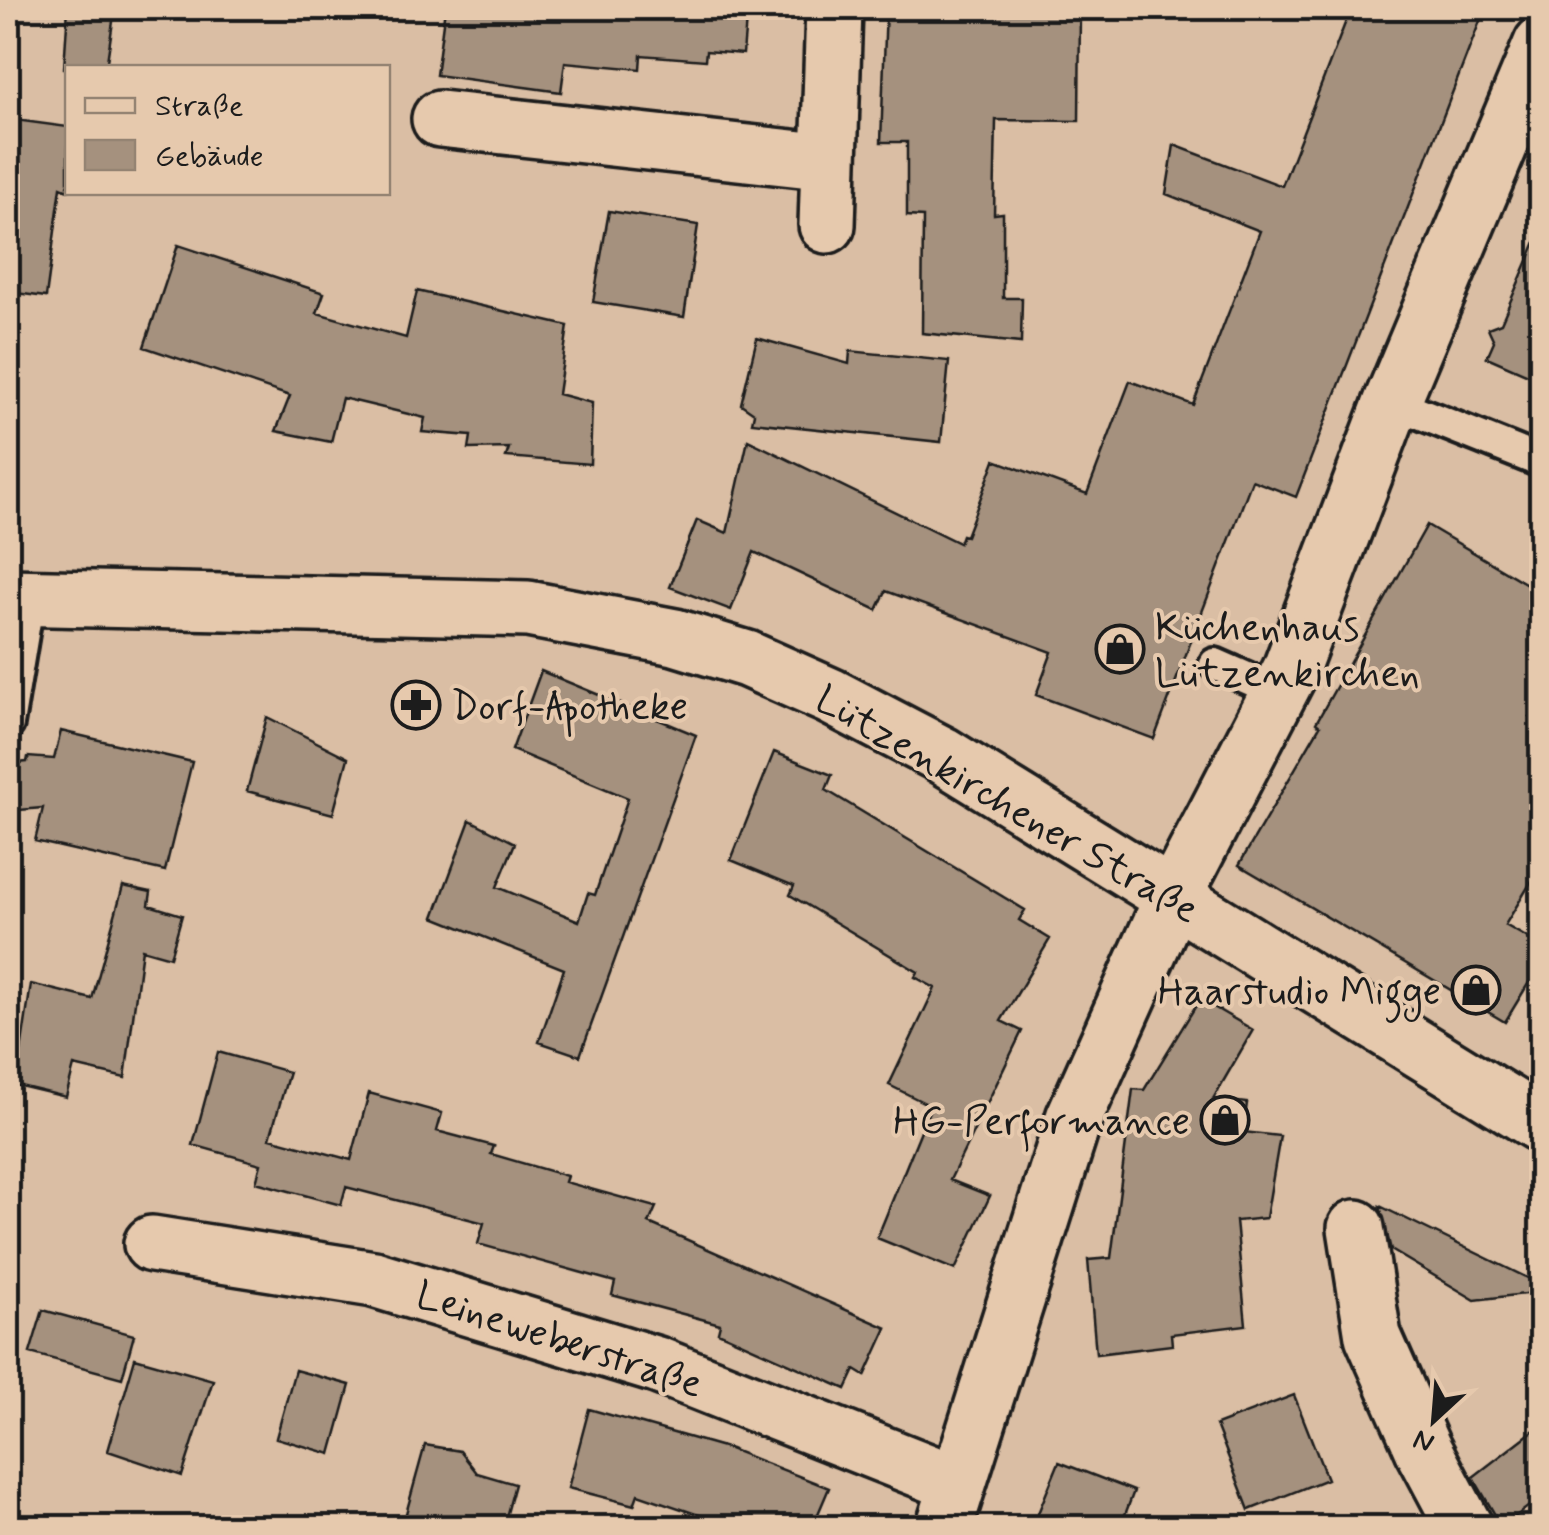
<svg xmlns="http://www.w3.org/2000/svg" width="1549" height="1535" font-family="Mynerve,sans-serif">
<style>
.building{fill:#a5917e;stroke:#1c1c1c;stroke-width:2.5}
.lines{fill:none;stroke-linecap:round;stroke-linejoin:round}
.service-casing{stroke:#1c1c1c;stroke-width:38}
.minor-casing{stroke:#1c1c1c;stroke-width:62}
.secondary-casing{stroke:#1c1c1c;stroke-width:62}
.service{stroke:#e6c9ad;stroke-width:30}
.minor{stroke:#e6c9ad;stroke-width:55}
.secondary{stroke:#e6c9ad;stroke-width:55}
.labels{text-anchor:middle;stroke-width:8;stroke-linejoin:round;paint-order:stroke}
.poi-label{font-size:40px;fill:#1c1c1c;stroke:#e6c9ad;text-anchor:start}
.street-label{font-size:40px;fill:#1c1c1c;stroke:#e6c9ad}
</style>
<rect width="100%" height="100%" fill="#dabea4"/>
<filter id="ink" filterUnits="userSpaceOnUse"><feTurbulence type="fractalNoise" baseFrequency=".01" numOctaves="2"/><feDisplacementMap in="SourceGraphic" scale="20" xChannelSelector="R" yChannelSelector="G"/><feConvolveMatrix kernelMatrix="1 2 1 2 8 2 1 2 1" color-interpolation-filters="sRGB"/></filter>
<g filter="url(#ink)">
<path class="building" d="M 68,8 L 115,8 L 106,68 L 64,68 Z
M 445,8 L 747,8 L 743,54 L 706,51 L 705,60 L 641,55 L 640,69 L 565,62 L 561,92 L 436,75 Z
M 886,8 L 1080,8 L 1079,121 L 996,120 L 994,214 L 1003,213 L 1003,298 L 1022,298 L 1021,343 L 922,333 L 923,217 L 907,216 L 907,142 L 881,142 Z
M 1351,8 L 1485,8 L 1296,497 L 1252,480 L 1154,739 L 1036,695 L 1052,652 L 886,591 L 877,610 L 754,552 L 731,610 L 670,587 L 697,520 L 727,533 L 748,440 L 959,543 L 962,535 L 966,536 L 995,460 L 1087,494 L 1130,381 L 1193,405 L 1260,231 L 1166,194 L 1174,145 L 1282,186 Z
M 8,119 L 68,127 L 68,190 L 61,187 L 46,297 L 8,292 Z
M 609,211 L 698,225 L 684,317 L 593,302 Z
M 1542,228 L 1542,381 L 1487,357 L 1494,341 L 1488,328 L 1501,323 Z
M 178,245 L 324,293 L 317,313 L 406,338 L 417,291 L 568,326 L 558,394 L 592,403 L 590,464 L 506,457 L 509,448 L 469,449 L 471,436 L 422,432 L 425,418 L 342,398 L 331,442 L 276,431 L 290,396 L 144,347 Z
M 757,338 L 849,364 L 850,351 L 949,361 L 941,442 L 752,422 L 754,413 L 741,404 Z
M 1427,525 L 1542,593 L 1542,864 L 1505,925 L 1542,946 L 1542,961 L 1505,1022 L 1239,865 L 1320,726 L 1316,723 Z
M 541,671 L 696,735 L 580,1056 L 539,1042 L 564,969 L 434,917 L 470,820 L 515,843 L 497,887 L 579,921 L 588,893 L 595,895 L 628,798 L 512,750 Z
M 267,717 L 348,758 L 333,814 L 247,791 Z
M 61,731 L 192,762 L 165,871 L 35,841 L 43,808 L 8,811 L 8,764 L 27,762 L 28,757 L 54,759 Z
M 774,752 L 832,775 L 826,790 L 1025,910 L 1019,920 L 1050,939 L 1001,1021 L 1022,1031 L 950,1180 L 990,1196 L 955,1270 L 877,1238 L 931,1106 L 889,1085 L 935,988 L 915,977 L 918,972 L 790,895 L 794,886 L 731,860 Z
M 123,886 L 151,892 L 149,905 L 182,915 L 170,957 L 142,949 L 125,1078 L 74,1066 L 66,1097 L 16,1085 L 31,984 L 92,999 Z
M 1200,999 L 1253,1030 L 1213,1099 L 1247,1103 L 1243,1132 L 1280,1136 L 1266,1218 L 1236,1221 L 1246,1325 L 1171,1334 L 1172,1345 L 1096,1354 L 1088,1260 L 1111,1258 L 1133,1089 L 1144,1090 Z
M 218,1052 L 289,1072 L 270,1138 L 351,1160 L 369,1093 L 442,1113 L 437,1131 L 494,1146 L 491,1154 L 567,1176 L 565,1182 L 656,1207 L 649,1223 L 887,1328 L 865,1376 L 855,1370 L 846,1389 L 718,1332 L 720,1324 L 612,1295 L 615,1282 L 478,1244 L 484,1223 L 346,1187 L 341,1205 L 256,1182 L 261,1164 L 193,1145 Z
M 1380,1206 L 1542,1285 L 1542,1292 L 1475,1300 L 1391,1250 Z
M 43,1310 L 134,1335 L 122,1378 L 30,1353 Z
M 135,1358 L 213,1380 L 182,1476 L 108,1451 Z
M 295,1370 L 350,1385 L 331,1454 L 276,1438 Z
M 1294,1395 L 1327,1479 L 1249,1510 L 1216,1425 Z
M 589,1409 L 730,1449 L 829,1488 L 812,1528 L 737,1528 L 638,1494 L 634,1505 L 568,1488 Z
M 1542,1424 L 1542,1496 L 1502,1527 L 1473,1477 Z
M 425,1445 L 460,1451 L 477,1473 L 515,1484 L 503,1528 L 402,1528 Z
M 1059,1462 L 1134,1491 L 1120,1528 L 1032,1528 Z"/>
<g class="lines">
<g class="service-casing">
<path id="service" d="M 1392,402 L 1542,462
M 1215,664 L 1279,692
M 8,724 L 29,597"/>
</g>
<g class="minor-casing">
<path id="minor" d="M 440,119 L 829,162
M 827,225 L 834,8
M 1356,1228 L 1373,1336 L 1423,1449 L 1465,1528
M 152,1244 L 374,1279 L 657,1365 L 955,1483
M 944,1528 L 1074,1118 L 1173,897 L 1290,671 L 1392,402 L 1542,44"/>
</g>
<g class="secondary-casing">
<path id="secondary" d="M 8,597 L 528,609 L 675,637 L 747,659 L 830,696 L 941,754 L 1542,1125"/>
</g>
<use href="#service" class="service"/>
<use href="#minor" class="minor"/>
<use href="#secondary" class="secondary"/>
</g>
</g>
<defs>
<g id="shop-ring" transform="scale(2.5)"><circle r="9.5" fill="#e6c9ad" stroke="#1c1c1c" stroke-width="1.5"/><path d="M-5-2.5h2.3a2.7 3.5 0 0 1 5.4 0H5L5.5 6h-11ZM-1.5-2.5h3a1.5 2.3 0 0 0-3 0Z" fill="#1c1c1c"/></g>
<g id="pharmacy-ring" transform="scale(2.5)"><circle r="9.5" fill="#e6c9ad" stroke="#1c1c1c" stroke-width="1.5"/><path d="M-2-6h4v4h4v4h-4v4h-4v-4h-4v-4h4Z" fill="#1c1c1c"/></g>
</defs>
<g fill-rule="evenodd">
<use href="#shop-ring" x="1120" y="649"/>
<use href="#pharmacy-ring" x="416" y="705"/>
<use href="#shop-ring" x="1476" y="990"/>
<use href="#shop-ring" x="1225" y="1120"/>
</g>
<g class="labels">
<g class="poi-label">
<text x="1155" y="640">Küchenhaus<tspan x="1155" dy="46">Lützenkirchen</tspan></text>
<text x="451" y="719">Dorf-Apotheke</text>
<text x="1441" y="1004" text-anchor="end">Haarstudio Migge</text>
<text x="1190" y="1134" text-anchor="end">HG-Performance</text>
</g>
<g class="street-label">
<text transform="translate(1008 803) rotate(30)" y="14">Lützenkirchener Straße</text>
<text transform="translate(560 1338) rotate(18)" y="14">Leineweberstraße</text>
</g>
</g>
<rect width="1549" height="1535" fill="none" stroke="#e6c9ad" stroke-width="40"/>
<rect x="20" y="20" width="1509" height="1495" fill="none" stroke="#1c1c1c" stroke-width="4" filter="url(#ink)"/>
<rect x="65" y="65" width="325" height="130" fill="#e6c9ad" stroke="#958473" stroke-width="2.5"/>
<rect x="85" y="98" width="50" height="15" fill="#e6c9ad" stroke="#958473" stroke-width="2.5"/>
<text x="155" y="115" font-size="30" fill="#1c1c1c">Straße</text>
<rect x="85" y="140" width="50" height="30" fill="#a5917e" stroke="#958473" stroke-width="2.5"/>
<text x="155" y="165" font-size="30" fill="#1c1c1c">Gebäude</text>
<g transform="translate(1434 1420) rotate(206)" stroke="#e6c9ad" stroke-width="8" paint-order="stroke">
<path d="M0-8L18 38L0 25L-18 38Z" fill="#1c1c1c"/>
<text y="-15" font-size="28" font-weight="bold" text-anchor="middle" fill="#1c1c1c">N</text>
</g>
</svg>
